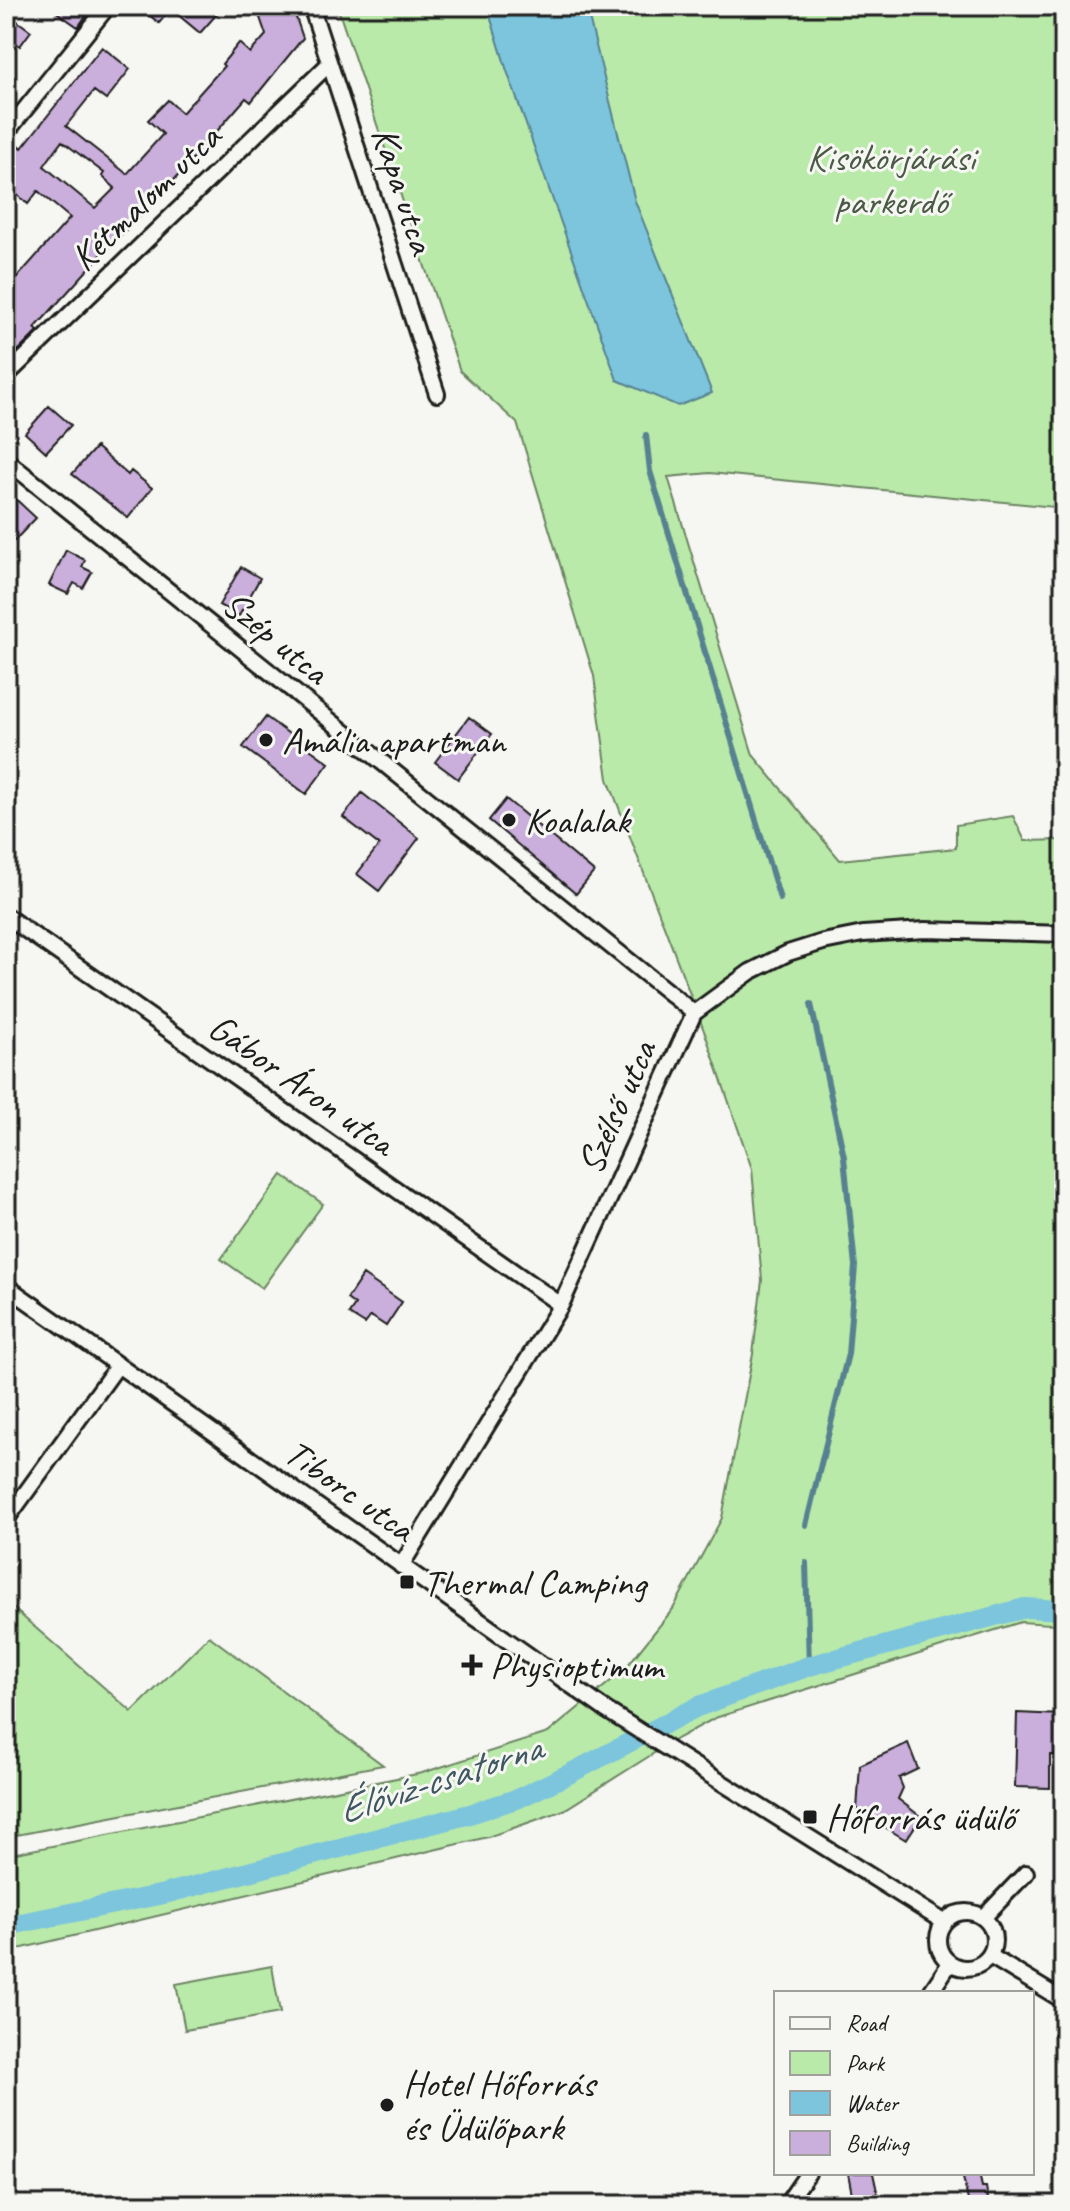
<svg xmlns="http://www.w3.org/2000/svg" width="1070" height="2211" font-family="Caveat,sans-serif">
<style>
.green{fill:#baeaa9;stroke:#6b8362;stroke-width:2}
.water{fill:#7cc5dd;stroke:#568190;stroke-width:2}
.lines{fill:none;stroke-linecap:round;stroke-linejoin:round}
.stream{stroke:#568190;stroke-width:6}
.canal{stroke:#7cc5dd;stroke-width:20}
.building{fill:#caaedb;stroke:#1c1c1c;stroke-width:2;fill-rule:evenodd}
.street-casing{stroke:#1c1c1c;stroke-width:20}
.street{stroke:#f6f6f2;stroke-width:14}
.poi-dot{fill:#1c1c1c;stroke:#f6f6f2;stroke-width:3}
.labels{text-anchor:middle;stroke-width:6;stroke-linejoin:round;paint-order:stroke}
.park-label{font-size:38px;fill:#4b5a46;stroke:#f6f6f2}
.street-label{font-size:38px;fill:#1c1c1c;stroke:#f6f6f2}
.poi-label{font-size:38px;fill:#1c1c1c;stroke:#f6f6f2;text-anchor:start}
.water-label{font-size:40px;font-style:italic;fill:#3e5760;stroke:#f6f6f2}
</style>
<rect width="100%" height="100%" fill="#f6f6f2"/>
<filter id="ink" filterUnits="userSpaceOnUse"><feTurbulence type="fractalNoise" baseFrequency=".0125" numOctaves="2"/><feDisplacementMap in="SourceGraphic" scale="16" xChannelSelector="R" yChannelSelector="G"/><feConvolveMatrix kernelMatrix="1 2 1 2 8 2 1 2 1" color-interpolation-filters="sRGB"/></filter>
<g filter="url(#ink)">
<path class="green" d="M 337,6 L 1064,6 L 1064,508 L 710,473 L 668,477 L 753,755 L 840,860 L 956,848 L 956,825 L 1013,816 L 1025,841 L 1064,840 L 1064,1625 L 1021,1622 L 715,1718 L 678,1738 L 564,1810 L 488,1837 L 6,1952 L 6,1855 L 422,1773 L 548,1733 L 624,1670 L 673,1609 L 722,1518 L 753,1354 L 762,1280 L 752,1169 L 706,1036 L 608,779 L 594,676 L 517,423 L 460,371 Z
M 282,1175 L 323,1204 L 262,1288 L 221,1259 Z
M 6,1602 L 132,1712 L 209,1636 L 383,1765 L 6,1837 Z
M 272,1966 L 280,2013 L 185,2030 L 176,1984 Z"/>
<path class="water" d="M 487,6 L 586,6 L 635,201 L 712,393 L 678,406 L 617,380 L 507,71 Z"/>
<g class="lines">
<path class="stream" d="M 646,435 L 650,471 L 780,899
M 806,1525 L 848,1354 L 855,1266 L 844,1157 L 811,1004
M 806,1563 L 809,1666"/>
<path class="canal" d="M 6,1926 L 164,1894 L 470,1814 L 519,1798 L 569,1774 L 697,1707 L 809,1666 L 1025,1608 L 1064,1610"/>
</g>
<path class="building" d="M 48,6 L 93,6 L 78,27 Z
M 138,6 L 224,6 L 200,33 L 171,9 L 159,23 Z
M 256,6 L 292,6 L 303,38 L 251,102 L 246,98 L 162,194 L 102,254 L 35,328 L 38,331 L 18,351 L 6,340 L 6,290 L 70,218 L 38,191 L 28,204 L 6,186 L 6,160 L 19,145 L 22,148 L 102,47 L 130,69 L 106,100 L 94,91 L 66,126 L 127,174 L 163,134 L 148,120 L 168,100 L 182,113 L 224,66 L 222,64 L 239,43 L 250,53 L 266,35 ZM 62,141 L 104,173 L 102,176 L 115,188 L 95,208 L 44,166 Z
M 6,13 L 31,31 L 20,46 L 6,36 Z
M 49,406 L 71,425 L 46,452 L 25,433 Z
M 96,447 L 128,475 L 131,471 L 152,488 L 128,518 L 72,474 Z
M 6,490 L 36,518 L 14,541 L 6,533 Z
M 66,550 L 85,560 L 82,567 L 92,572 L 83,588 L 74,583 L 68,594 L 49,585 Z
M 241,567 L 260,578 L 239,616 L 219,605 Z
M 266,717 L 329,763 L 306,794 L 243,747 Z
M 469,717 L 492,734 L 458,779 L 435,762 Z
M 362,793 L 419,838 L 379,891 L 357,874 L 379,845 L 343,817 Z
M 506,799 L 594,872 L 576,894 L 489,820 Z
M 363,1275 L 402,1302 L 386,1326 L 371,1316 L 365,1324 L 349,1314 L 355,1305 L 347,1299 Z
M 1017,1713 L 1061,1715 L 1060,1755 L 1050,1755 L 1050,1788 L 1015,1787 Z
M 908,1743 L 918,1769 L 899,1778 L 903,1788 L 898,1799 L 921,1817 L 906,1840 L 857,1810 L 860,1765 Z
M 848,2173 L 873,2173 L 880,2205 L 854,2205 Z
M 962,2173 L 979,2173 L 982,2187 L 986,2187 L 989,2205 L 969,2205 Z"/>
<g class="lines">
<g class="street-casing">
<path id="street" d="M 311,6 L 437,394
M 6,133 L 108,6
M 6,376 L 329,64
M 6,460 L 694,1013
M 6,916 L 561,1305
M 6,1286 L 606,1710 L 944,1922
M 6,1520 L 118,1365
M 401,1566 L 561,1305 L 694,1013 L 750,972 L 788,953 L 823,942 L 863,934 L 925,930 L 1064,934
M938 1940a28 28 0 1 1 56 0a28 28 0 1 1-56 0Z
M 984,1917 L 1026,1873
M 990,1956 L 1064,2001
M 930,1993 L 950,1963
M 786,2205 L 808,2173"/>
</g>
<use href="#street" class="street"/>
</g>
</g>
<g class="poi-dot">
<circle cx="266" cy="740" r="8"/>
<circle cx="509" cy="820" r="8"/>
<rect x="399" y="1574" width="16" height="16" rx="4"/>
<path d="M468 1653h8v8h8v8h-8v8h-8v-8h-8v-8h8z"/>
<rect x="802" y="1809" width="16" height="16" rx="4"/>
<circle cx="387" cy="2105" r="8"/>
</g>
<g class="labels">
<g class="park-label">
<text x="891" y="170">Kisökörjárási<tspan x="891" dy="44">parkerdő</tspan></text>
</g>
<g class="street-label">
<text transform="translate(404 190) rotate(72)" y="13">Kapa utca</text>
<text transform="translate(145 197) rotate(-44)" y="13">Kétmalom utca</text>
<text transform="translate(276 637) rotate(39)" y="13">Szép utca</text>
<text transform="translate(302 1084) rotate(35)" y="13">Gábor Áron utca</text>
<text transform="translate(616 1107) rotate(-66)" y="13">Szélső utca</text>
<text transform="translate(350 1490) rotate(35)" y="13">Tiborc utca</text>
</g>
<g class="poi-label">
<text x="282" y="753">Amália apartman</text>
<text x="525" y="833">Koalalak</text>
<text x="423" y="1595">Thermal Camping</text>
<text x="490" y="1678">Physioptimum</text>
<text x="826" y="1830">Hőforrás üdülő</text>
<text x="403" y="2096">Hotel Hőforrás<tspan x="403" dy="44">és Üdülőpark</tspan></text>
</g>
<g class="water-label">
<text transform="translate(439 1778) rotate(-18)" y="14">Élővíz-csatorna</text>
</g>
</g>
<rect width="1070" height="2211" fill="none" stroke="#f6f6f2" stroke-width="32"/>
<rect x="16" y="16" width="1038" height="2179" fill="none" stroke="#1c1c1c" stroke-width="3" filter="url(#ink)"/>
<rect x="774" y="1991" width="260" height="184" fill="#f6f6f2" stroke="#9f9f9c" stroke-width="2"/>
<rect x="790" y="2017" width="40" height="12" fill="#f6f6f2" stroke="#9f9f9c" stroke-width="2"/>
<text x="846" y="2031" font-size="24" fill="#1c1c1c">Road</text>
<rect x="790" y="2051" width="40" height="24" fill="#baeaa9" stroke="#9f9f9c" stroke-width="2"/>
<text x="846" y="2071" font-size="24" fill="#1c1c1c">Park</text>
<rect x="790" y="2091" width="40" height="24" fill="#7cc5dd" stroke="#9f9f9c" stroke-width="2"/>
<text x="846" y="2111" font-size="24" fill="#1c1c1c">Water</text>
<rect x="790" y="2131" width="40" height="24" fill="#caaedb" stroke="#9f9f9c" stroke-width="2"/>
<text x="846" y="2151" font-size="24" fill="#1c1c1c">Building</text>
</svg>
